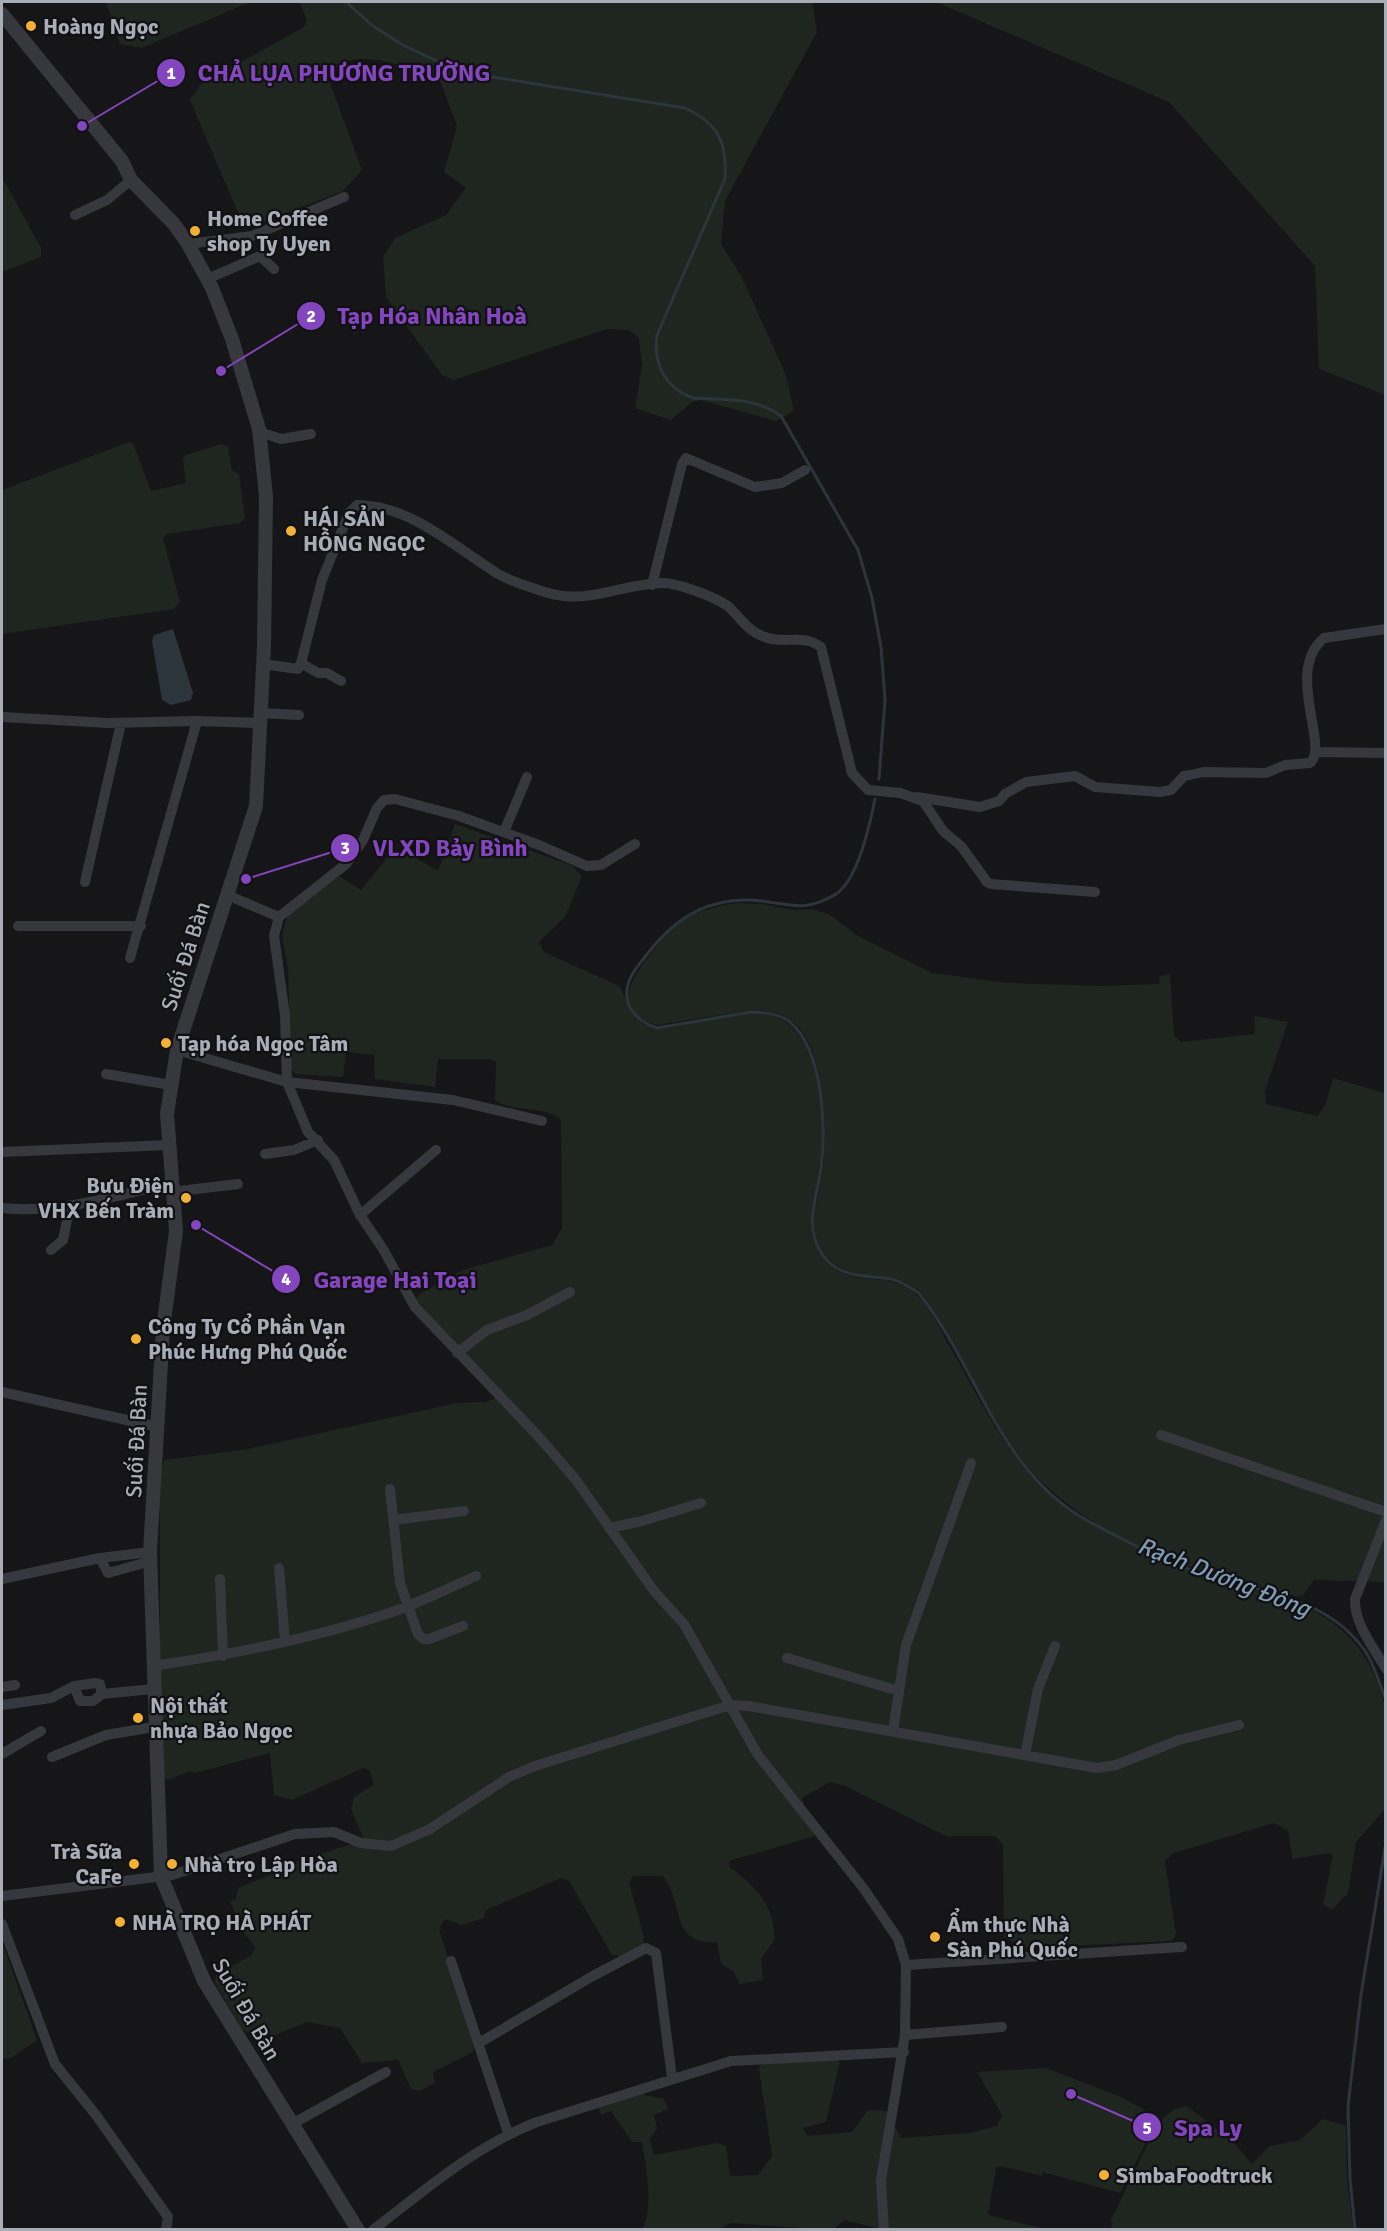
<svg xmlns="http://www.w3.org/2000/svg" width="1387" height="2231" font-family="Signika,sans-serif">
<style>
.green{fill:#1e261f}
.water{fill:#2c353c}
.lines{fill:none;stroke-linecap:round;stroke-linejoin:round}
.stream{stroke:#2c353c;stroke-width:3}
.minor{stroke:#37383d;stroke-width:10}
.tertiary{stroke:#37383d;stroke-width:14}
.poi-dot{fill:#f2b134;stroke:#111113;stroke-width:2}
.labels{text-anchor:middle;stroke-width:4.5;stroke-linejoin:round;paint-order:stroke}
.poi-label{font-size:22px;font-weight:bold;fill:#a8adb8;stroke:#111113;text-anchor:start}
.street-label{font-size:22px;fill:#a8adb8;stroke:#111113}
.water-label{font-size:24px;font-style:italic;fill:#7f9bb3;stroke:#111113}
.leader{fill:none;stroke:#8446be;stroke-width:2}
.callout-dot{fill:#8446be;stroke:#111113;stroke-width:2}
.mark-label{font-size:18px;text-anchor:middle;font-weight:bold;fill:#fff}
.callout-label{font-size:24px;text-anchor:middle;font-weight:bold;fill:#8446be;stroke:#111113;stroke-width:4.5;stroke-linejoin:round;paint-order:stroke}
</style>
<rect width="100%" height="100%" fill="#161618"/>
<path class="green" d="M 106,2 L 250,2 L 142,48 L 120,44 Z
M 299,2 L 812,2 L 817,32 L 725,201 L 721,243 L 742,278 L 786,375 L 794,411 L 776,421 L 701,400 L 692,402 L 671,420 L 635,408 L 642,365 L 639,338 L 629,330 L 607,329 L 454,380 L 442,375 L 386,297 L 383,257 L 395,238 L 446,215 L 466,188 L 444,172 L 457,126 L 439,78 C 407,69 353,42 327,75 L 362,170 L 343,191 L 250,227 L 242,222 L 190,100 L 201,84 L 304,27 L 307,20 Z
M 936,2 L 1385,2 L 1385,395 L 1319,369 L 1315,266 L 1169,102 Z
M 2,177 L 41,248 L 41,257 L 2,272 Z
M 129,442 L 133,443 L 151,491 L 186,483 L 183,461 L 185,455 L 222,444 L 228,447 L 232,470 L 239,474 L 245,518 L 240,523 L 167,534 L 163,538 L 180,602 L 174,609 L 2,634 L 2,490 Z
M 455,824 L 571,865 L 582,876 L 565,917 L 539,942 L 544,952 L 619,986 C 634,1011 634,1029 669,1028 C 693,1024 745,1009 767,1014 C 824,1026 826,1124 820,1170 C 816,1197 804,1223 818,1249 C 841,1294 883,1267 914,1292 C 928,1303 936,1322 945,1338 C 965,1372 982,1408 1004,1440 C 1041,1496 1098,1532 1159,1558 C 1248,1596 1357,1589 1384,1704 C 1387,1729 1385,1781 1385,1809 L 1356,1842 L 1348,1893 L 1332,1910 L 1323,1904 L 1333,1855 L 1329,1853 L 1293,1859 L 1288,1831 L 1274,1823 L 1174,1853 L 1165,1861 L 1176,1934 L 1172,1941 L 1024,1948 L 1004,1937 L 1003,1845 L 995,1836 L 946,1836 L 845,1786 L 830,1782 L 802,1798 L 815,1836 L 729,1861 L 730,1867 C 758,1890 772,1901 775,1939 L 761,1959 L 763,1980 L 740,1984 L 733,1971 L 721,1964 L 717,1942 C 669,1945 685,1904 663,1876 L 633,1876 L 629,1882 L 644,1937 L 643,1945 L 620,1956 L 612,1955 L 569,1881 L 561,1878 L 486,1910 L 484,1918 L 461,1925 L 445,1919 L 439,1929 L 474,2038 L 473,2052 L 433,2072 L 435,2083 L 419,2091 L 411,2089 L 398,2060 L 362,2063 L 340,2028 L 307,2022 L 265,2039 L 243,2030 L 215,1983 L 216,1975 L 252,1955 L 255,1947 L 244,1933 L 230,1902 L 236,1898 L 238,1888 L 288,1868 L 293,1863 L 364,1840 L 351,1809 L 354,1797 L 374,1784 L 369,1770 L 363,1768 L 292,1800 L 274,1795 L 270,1753 L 195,1773 L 190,1771 L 167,1780 L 160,1773 L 160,1477 L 164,1460 L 248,1449 L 457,1403 L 486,1402 L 503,1395 L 415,1301 L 418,1295 L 463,1270 L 552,1245 L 562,1228 L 561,1120 C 544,1104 515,1114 495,1100 L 496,1062 L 491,1059 L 438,1059 L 435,1087 L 375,1079 L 374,1055 L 346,1052 L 343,1077 L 296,1074 L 291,1069 L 288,969 L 282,935 L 287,916 L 339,876 L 361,890 L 392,852 L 404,851 L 438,871 Z
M 736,903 L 761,904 L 794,910 L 812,909 L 829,914 L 858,936 L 932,973 L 1007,983 L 1102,986 L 1159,984 L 1160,976 L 1170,974 L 1174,1036 L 1181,1042 L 1255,1034 L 1254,1016 L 1288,1022 L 1265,1091 L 1266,1104 L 1317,1116 L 1325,1106 L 1333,1078 L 1385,1093 L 1385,1582 L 1314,1580 L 1303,1595 L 1298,1597 C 1270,1588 1242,1583 1214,1575 C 1151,1557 1070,1518 1028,1467 C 985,1414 962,1347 921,1292 C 912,1286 903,1280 892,1278 C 864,1274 842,1278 823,1252 C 804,1226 820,1197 823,1168 C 826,1129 826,1046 791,1020 C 780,1012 765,1010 752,1010 L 657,1025 C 611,1011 630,980 651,953 C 660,942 671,927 683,920 C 699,910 718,906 736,903 Z
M 2,1942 L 37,2040 L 11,2058 L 2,2059 Z
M 830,2058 L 840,2062 L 826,2122 L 803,2128 L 807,2136 L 852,2132 L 868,2110 L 886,2111 L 901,2138 L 970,2133 L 997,2126 L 1002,2115 L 977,2072 L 1046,2068 L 1121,2097 L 1156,2116 L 1156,2123 L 1120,2193 L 1043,2172 L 1042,2176 L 1000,2166 L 996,2168 L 988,2213 L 991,2216 L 1047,2229 L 885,2230 L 844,2220 L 833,2230 L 731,2223 L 720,2229 L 642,2230 C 654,2205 646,2168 642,2142 L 632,2142 L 611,2111 L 601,2115 L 598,2105 L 640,2090 L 645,2095 L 664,2099 L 668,2109 L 654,2115 L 657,2128 L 650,2140 L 654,2155 L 717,2143 L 726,2146 L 730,2176 L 758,2175 L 772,2156 L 759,2069 L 762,2063 Z
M 1187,2106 L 1236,2145 L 1252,2164 L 1270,2146 L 1300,2140 L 1323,2119 L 1346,2126 L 1347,2179 L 1353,2229 L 1112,2229 L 1111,2220 L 1158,2123 L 1173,2110 Z"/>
<path class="water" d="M 173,629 L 193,693 L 191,700 L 171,705 L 162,700 L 152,641 L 154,635 Z"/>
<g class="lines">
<path class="stream" d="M 346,2 L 373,26 L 403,45 L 441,63 L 480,75 L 685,108 C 719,124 727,142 725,179 L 657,335 C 653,364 665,388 693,398 C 724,400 755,397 781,416 L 858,550 L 872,598 L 881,647 L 885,700 L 879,779
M 875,799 C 870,824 858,880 836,894 C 806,912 793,905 762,901 C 712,895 677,916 648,953 C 638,966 625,979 627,997 C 628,1013 643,1023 657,1028 L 751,1012 C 764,1012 780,1014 790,1022 C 824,1051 826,1129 821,1169 C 817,1197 805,1223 819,1249 C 835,1279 863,1275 891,1279 C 901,1281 910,1287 919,1293 C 977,1367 1000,1473 1088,1521 C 1127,1542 1169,1564 1212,1577 C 1268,1593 1332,1600 1367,1654 C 1375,1667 1380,1686 1386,1700
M 1355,2230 L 1350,2179 L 1348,2106 L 1361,1995 L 1386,1842"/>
<path class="minor" d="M 75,215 L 107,200 L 131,180
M 188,244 L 252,236 L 344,197
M 207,279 L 260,256 L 274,269
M 260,432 L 281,439 L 311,434
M 652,585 L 682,464 L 686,458 L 755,487 L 782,483 L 805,470
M 301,663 L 318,673 L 327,673 L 341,681
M 263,664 L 298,669 L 301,663 L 322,580 L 349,513 L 357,505 C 410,505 455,547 498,574 C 512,582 530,587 545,592 C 587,606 624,583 662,583 C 678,583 719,598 730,608 C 741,619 749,632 765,637 C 785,645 802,633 821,647 L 852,773 L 868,790 L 900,793 L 923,801 L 943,831 L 961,846 L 987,882 L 991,884 L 1095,892
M 261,713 L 299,715
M 2,717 L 108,723 L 197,721 L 260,723
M 1315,752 L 1386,753
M 917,797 L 980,807 L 999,801 L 1005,794 L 1026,782 L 1075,776 L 1095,787 L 1160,792 L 1171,790 L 1184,776 L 1190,775 L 1203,772 L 1266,773 L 1285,765 L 1310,763 C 1330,746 1284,671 1324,638 L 1386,629
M 504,832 L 527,777
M 635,844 L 601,865 L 587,866 L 539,845 L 459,816 L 395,799 L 384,800 L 377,808 L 363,840 L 346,864 L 279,917 L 274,936 L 285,1015 L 287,1082 L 308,1132 L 334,1160 L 360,1215 L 383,1249 L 415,1307 L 539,1437 L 576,1480 L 654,1591 L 684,1624 L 758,1755 L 864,1889 L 898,1939 L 906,1965 L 905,2035 L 881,2180 L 884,2230
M 85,882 L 121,723
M 227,895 L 279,917
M 18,926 L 141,926
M 130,958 L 197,721
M 177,1050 L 287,1082 L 453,1100 L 542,1121
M 106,1074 L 171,1085
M 2,1152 L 169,1145
M 265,1154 L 294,1150 L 318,1140
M 171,1192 L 238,1184
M 2,1208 C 59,1214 116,1196 171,1183
M 360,1215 L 436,1150
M 51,1250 L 63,1240 L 70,1206
M 457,1353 L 487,1330 L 527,1315 L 570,1292
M 2,1392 L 158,1427
M 1161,1435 L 1386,1512
M 390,1489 L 400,1583 L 418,1634 L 423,1639 L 429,1639 L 463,1626
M 393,1520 L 464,1511
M 1386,1520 L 1355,1599 C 1354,1624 1374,1648 1386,1669
M 609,1528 L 642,1521 L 701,1503
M 100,1558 L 108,1573 L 151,1561
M 279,1568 L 285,1641
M 2,1579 L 100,1558 L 150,1552
M 220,1579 L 223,1656
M 787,1658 L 899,1691
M 153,1666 C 234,1654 317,1638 395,1611 C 423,1601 449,1588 476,1576
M 74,1686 L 80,1701 L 93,1701 L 102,1694 L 153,1689
M 2,1687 L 15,1685
M 2,1705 L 51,1698 L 74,1686 L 96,1683 L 100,1684 L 102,1694
M 893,1731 L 906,1645 L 971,1463
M 2,1754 L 41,1731
M 1025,1755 L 1038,1689 L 1055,1646
M 52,1757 L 106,1735 L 154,1727
M 2,1896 L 172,1875 L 295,1834 L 334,1832 L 361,1843 L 391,1846 L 430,1829 L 509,1777 L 535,1766 L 730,1705 L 749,1706 L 1097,1768 L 1116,1765 L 1179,1740 L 1239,1725
M 2,1924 L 55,2064 L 96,2115 L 168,2217 L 166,2230
M 451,1961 L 508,2133
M 906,1965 L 1182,1947
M 905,2035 L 1002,2027
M 479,2043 L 591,1977 L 646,1948 L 656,1953 L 672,2078
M 292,2124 L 386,2072
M 373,2230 C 425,2190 475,2146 537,2122 L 731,2061 L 904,2052"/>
<path class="tertiary" d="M 2,14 L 122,161 L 131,180 L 174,224 L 188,244 L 212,288 L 232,339 L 259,429 L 266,496 L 264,647 L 256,806 L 177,1050 L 167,1114 L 176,1231 L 163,1329 L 150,1552 L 161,1876 L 204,1981 L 358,2230"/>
</g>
<g class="poi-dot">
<circle cx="31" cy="26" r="6"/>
<circle cx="195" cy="231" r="6"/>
<circle cx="291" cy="531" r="6"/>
<circle cx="166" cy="1043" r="6"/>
<circle cx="186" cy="1198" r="6"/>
<circle cx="136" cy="1339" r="6"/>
<circle cx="138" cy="1718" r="6"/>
<circle cx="134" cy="1864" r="6"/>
<circle cx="172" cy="1864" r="6"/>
<circle cx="120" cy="1922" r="6"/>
<circle cx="935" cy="1937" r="6"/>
<circle cx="1104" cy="2175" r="6"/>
</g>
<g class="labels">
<g class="poi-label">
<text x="43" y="34">Hoàng Ngọc</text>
<text x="207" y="226">Home Coffee<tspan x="207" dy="25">shop Ty Uyen</tspan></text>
<text x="303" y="526">HÁI SẢN<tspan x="303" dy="25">HỒNG NGỌC</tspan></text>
<text x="178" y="1051">Tạp hóa Ngọc Tâm</text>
<text x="174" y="1193" text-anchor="end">Bưu Điện<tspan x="174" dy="25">VHX Bến Tràm</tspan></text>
<text x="148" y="1334">Công Ty Cổ Phần Vạn<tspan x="148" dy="25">Phúc Hưng Phú Quốc</tspan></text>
<text x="150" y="1713">Nội thất<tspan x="150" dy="25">nhựa Bảo Ngọc</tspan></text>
<text x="122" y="1859" text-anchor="end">Trà Sữa<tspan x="122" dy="25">CaFe</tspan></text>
<text x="184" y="1872">Nhà trọ Lập Hòa</text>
<text x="132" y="1930">NHÀ TRỌ HÀ PHÁT</text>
<text x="947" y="1932">Ẩm thực Nhà<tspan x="947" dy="25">Sàn Phú Quốc</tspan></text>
<text x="1116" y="2183">SimbaFoodtruck</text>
</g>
<g class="street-label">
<text transform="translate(185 956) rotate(-72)" y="8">Suối Đá Bàn</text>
<text transform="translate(136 1441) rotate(-87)" y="8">Suối Đá Bàn</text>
<text transform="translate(247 2009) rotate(60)" y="8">Suối Đá Bàn</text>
</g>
<g class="water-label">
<text transform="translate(1224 1577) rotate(21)" y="8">Rạch Dương Đông</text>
</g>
</g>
<path class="leader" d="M82 126L171 73M221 371L311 316M246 879L345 848M196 1225L286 1279M1071 2094L1147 2127"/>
<g class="callout-dot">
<circle cx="82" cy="126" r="6"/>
<circle cx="221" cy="371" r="6"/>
<circle cx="246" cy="879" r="6"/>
<circle cx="196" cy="1225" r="6"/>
<circle cx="1071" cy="2094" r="6"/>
<circle cx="171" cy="73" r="15"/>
<circle cx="311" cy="316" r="15"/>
<circle cx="345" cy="848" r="15"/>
<circle cx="286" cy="1279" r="15"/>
<circle cx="1147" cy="2127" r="15"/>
</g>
<g class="mark-label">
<text x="171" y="79">1</text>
<text x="311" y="322">2</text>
<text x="345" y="854">3</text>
<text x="286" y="1285">4</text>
<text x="1147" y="2134">5</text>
</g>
<g class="callout-label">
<text x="344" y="81">CHẢ LỤA PHƯƠNG TRƯỜNG</text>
<text x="432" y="324">Tạp Hóa Nhân Hoà</text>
<text x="450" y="856">VLXD Bảy Bình</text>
<text x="395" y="1288">Garage Hai Toại</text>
<text x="1208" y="2136">Spa Ly</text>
</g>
<rect width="1387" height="2231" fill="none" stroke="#a8adb8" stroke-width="6"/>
</svg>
